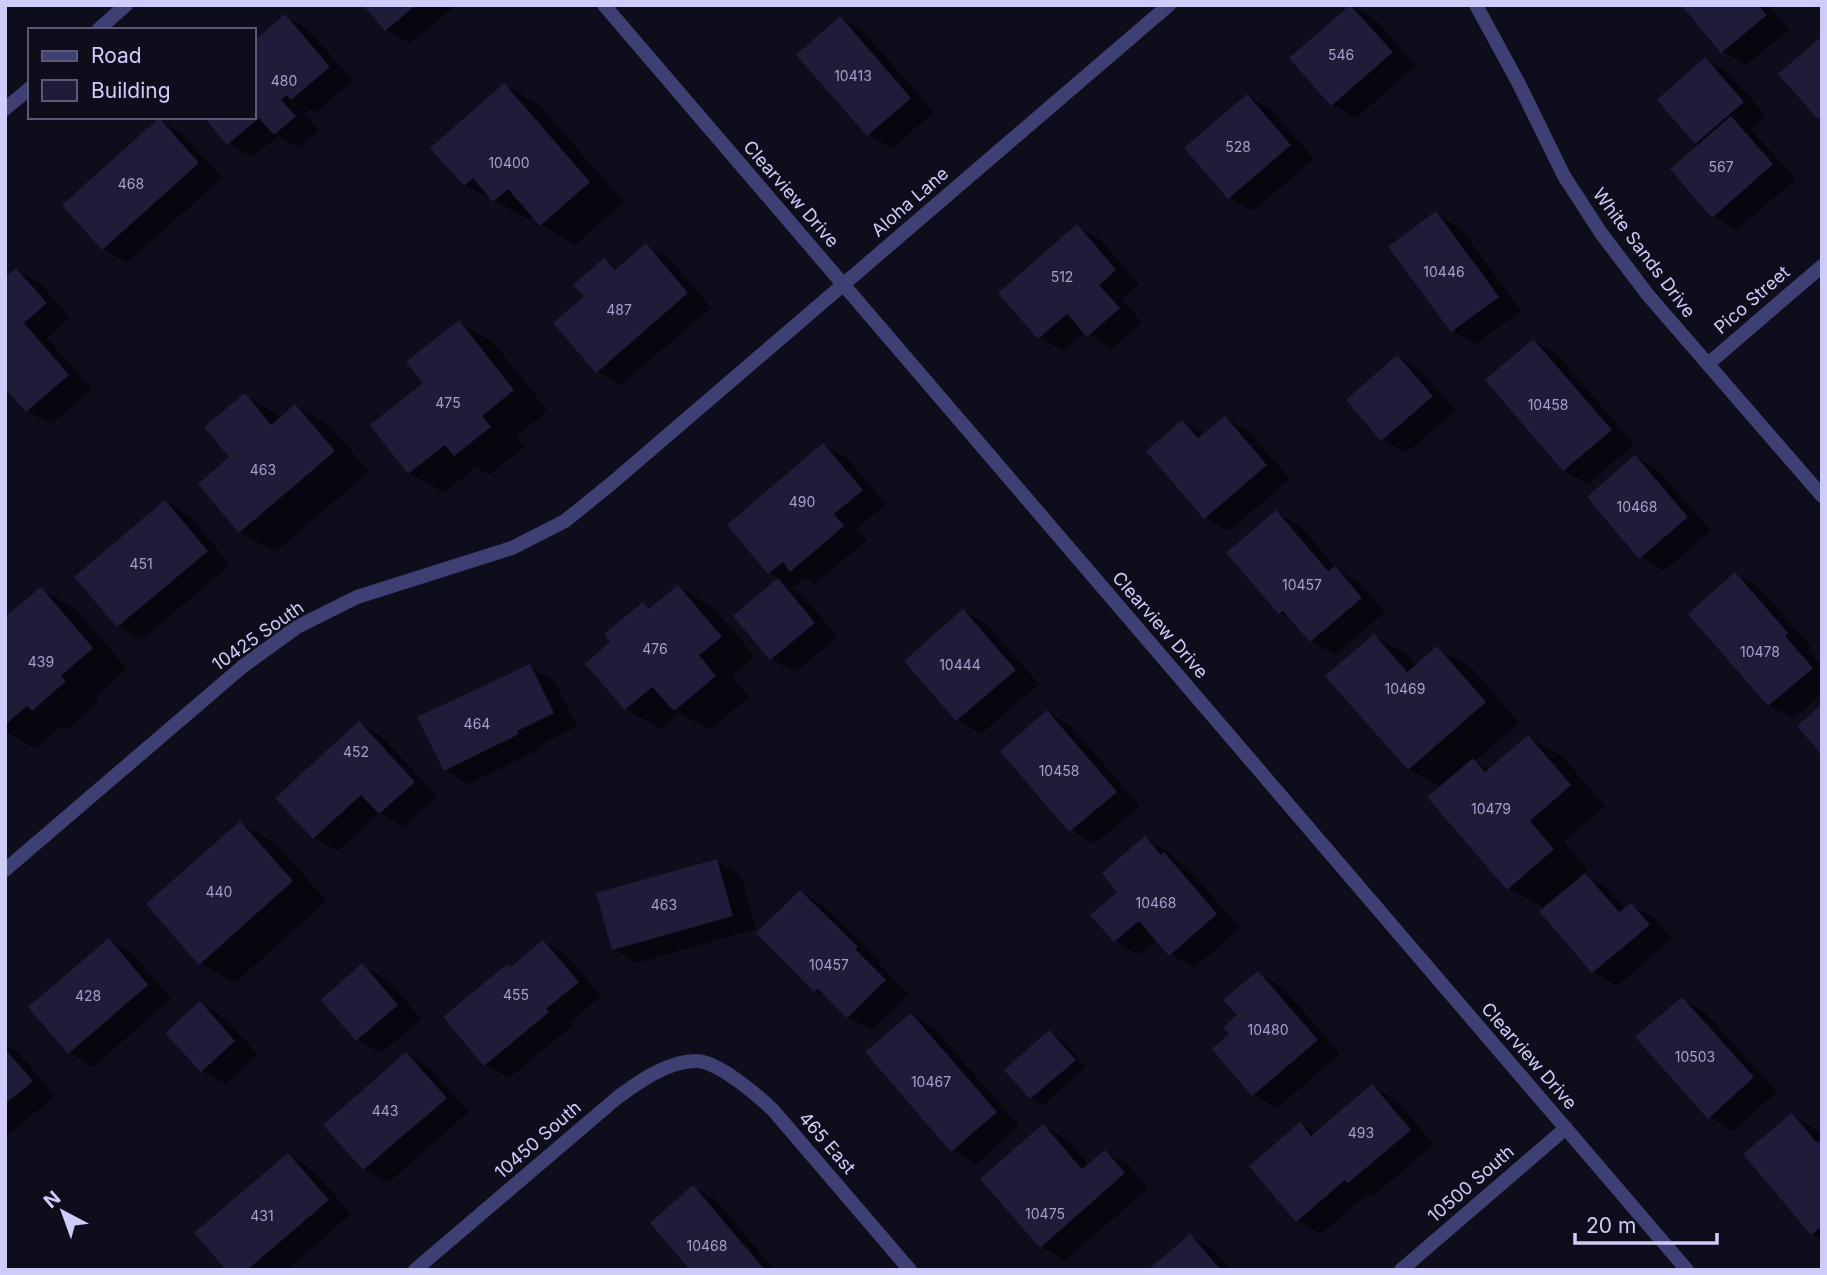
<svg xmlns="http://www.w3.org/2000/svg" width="1827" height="1275" font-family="Inter,sans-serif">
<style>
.shadow{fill:#0007}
.building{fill:#1f1c39}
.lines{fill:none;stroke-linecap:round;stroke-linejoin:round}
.minor{stroke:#3e4074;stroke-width:14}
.labels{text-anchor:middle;stroke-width:5;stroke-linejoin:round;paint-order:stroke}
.number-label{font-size:14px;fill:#a2a1c9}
.street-label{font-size:18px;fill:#cecdf9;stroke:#0e0d1b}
</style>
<rect width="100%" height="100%" fill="#0e0d1b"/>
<path class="shadow" d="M 366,5 L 456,5 L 410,44 L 387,30 Z
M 1688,5 L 1769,5 L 1789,30 L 1746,65 L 1722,51 Z
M 1352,6 L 1376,20 L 1416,66 L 1356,118 L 1332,105 L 1291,58 Z
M 285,16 L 309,30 L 353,81 L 316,112 L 310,109 L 304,114 L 319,131 L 299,148 L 278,136 L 252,157 L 228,144 L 254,117 L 254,43 Z
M 841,18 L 864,32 L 934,112 L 892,149 L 868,135 Z
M 1705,59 L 1729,73 L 1766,116 L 1751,129 L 1796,179 L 1737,230 L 1713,216 L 1700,145 L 1696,143 Z
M 504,85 L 539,105 L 624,202 L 575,245 L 541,225 L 534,217 L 529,220 L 465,185 Z
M 1248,96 L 1271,109 L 1314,159 L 1253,211 L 1229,198 Z
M 159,120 L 183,134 L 222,178 L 127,263 L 103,249 L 64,205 Z
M 1436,214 L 1460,227 L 1521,311 L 1476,344 L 1453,331 Z
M 1077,227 L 1101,240 L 1139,284 L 1122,299 L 1142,323 L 1112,349 L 1085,332 L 1063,351 L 1039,338 Z
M 646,246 L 670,259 L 711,308 L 621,385 L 597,371 L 586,297 L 604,260 L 619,269 Z
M 17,270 L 41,284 L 70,318 L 47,338 L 92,389 L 51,424 L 27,411 Z
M 459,322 L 493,342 L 548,411 L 516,436 L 525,447 L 489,475 L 476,467 L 444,493 L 409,473 L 425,384 Z
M 1533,341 L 1557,354 L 1634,444 L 1588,484 L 1564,470 Z
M 1398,357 L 1421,371 L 1456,411 L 1406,453 L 1382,439 Z
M 245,395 L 282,418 L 295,406 L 330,426 L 369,472 L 275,552 L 240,532 L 231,457 Z
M 1225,418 L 1249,432 L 1290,479 L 1229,531 L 1205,518 L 1183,422 L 1205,435 Z
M 824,446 L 848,459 L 886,504 L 857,528 L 867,540 L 815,584 L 804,578 L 792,588 L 802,594 L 838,637 L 795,672 L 771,659 L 736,616 L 780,579 L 769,573 L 729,525 Z
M 1635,457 L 1659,471 L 1711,531 L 1664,571 L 1640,557 Z
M 166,502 L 190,516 L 230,565 L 142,640 L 118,626 Z
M 1277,512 L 1301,526 L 1338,570 L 1359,582 L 1385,612 L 1335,655 L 1311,641 L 1295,622 L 1280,613 Z
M 1735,574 L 1759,587 L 1811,647 L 1808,650 L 1822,666 L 1822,694 L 1793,719 L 1769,705 L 1690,614 Z
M 678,587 L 713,607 L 755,657 L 732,676 L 749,697 L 710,730 L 680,713 L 661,729 L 626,709 L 643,604 L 652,609 Z
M 41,589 L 76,609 L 127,669 L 95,697 L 99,702 L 67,730 L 61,726 L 35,749 L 5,731 L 5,619 Z
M 964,611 L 987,625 L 1039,684 L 981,734 L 957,720 Z
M 1374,636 L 1409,656 L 1417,666 L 1437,648 L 1472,668 L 1519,723 L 1475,761 L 1490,770 L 1528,737 L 1563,757 L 1605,806 L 1564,842 L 1588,870 L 1583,874 L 1609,889 L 1626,909 L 1631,905 L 1655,919 L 1672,939 L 1617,986 L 1594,972 L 1542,912 L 1545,909 L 1508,888 L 1441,787 L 1409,769 Z
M 530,666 L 553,679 L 577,727 L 540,745 L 542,748 L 469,784 L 445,770 Z
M 1048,712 L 1071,726 L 1140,806 L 1094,844 L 1071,830 Z
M 359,723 L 383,737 L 437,797 L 404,827 L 380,813 L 338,851 L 314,837 Z
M 240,823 L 275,843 L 327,901 L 235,983 L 200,963 Z
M 1145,838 L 1169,852 L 1179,863 L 1188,868 L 1240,928 L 1194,968 L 1170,954 L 1157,939 L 1139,955 L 1115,941 L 1120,892 Z
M 717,861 L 741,875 L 756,929 L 637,963 L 613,949 Z
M 801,892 L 824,906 L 881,962 L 878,964 L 909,994 L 872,1030 L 848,1017 L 832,1000 L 816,991 L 759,933 Z
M 109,940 L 133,954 L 171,999 L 93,1067 L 69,1053 L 31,1007 Z
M 544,942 L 568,956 L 601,996 L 569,1023 L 572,1026 L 509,1078 L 485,1065 L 512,968 Z
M 363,966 L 387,979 L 421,1019 L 381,1053 L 357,1040 Z
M 1258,973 L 1282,986 L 1340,1054 L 1277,1108 L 1253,1094 L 1232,1034 Z
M 1683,999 L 1706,1013 L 1777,1092 L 1733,1131 L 1709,1117 Z
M 200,1003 L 224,1017 L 258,1055 L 226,1084 L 202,1071 Z
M 912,1015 L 935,1029 L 1019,1126 L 976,1164 L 952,1150 Z
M 1049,1032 L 1061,1039 L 1086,1067 L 1043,1105 L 1031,1098 Z
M 5,1044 L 17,1051 L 55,1096 L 5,1138 Z
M 406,1054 L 430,1068 L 469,1112 L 388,1183 L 364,1169 Z
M 1372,1086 L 1396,1100 L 1434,1144 L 1373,1196 L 1369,1193 L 1321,1234 L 1297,1220 L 1300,1124 L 1316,1134 Z
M 1792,1115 L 1816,1129 L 1822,1136 L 1822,1239 L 1812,1234 Z
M 1044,1126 L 1068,1140 L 1089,1165 L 1105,1152 L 1129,1165 L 1148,1188 L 1065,1261 L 1041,1247 Z
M 288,1155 L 312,1169 L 351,1214 L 287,1270 L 229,1270 Z
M 693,1187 L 717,1201 L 775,1270 L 692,1270 Z
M 1190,1236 L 1214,1250 L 1231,1270 L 1151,1270 Z"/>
<path class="building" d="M 363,5 L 416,5 L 385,31 Z
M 1350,5 L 1393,52 L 1331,106 L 1289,58 Z
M 1685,5 L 1758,5 L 1767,15 L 1721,53 L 1683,7 Z
M 285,14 L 330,67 L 291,100 L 287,95 L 281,100 L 296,116 L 274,135 L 259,118 L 227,145 L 204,117 L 254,117 L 254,41 Z
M 840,16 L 911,98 L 867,136 L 796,55 Z
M 1822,36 L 1822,116 L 1818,119 L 1778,74 Z
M 1705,57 L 1744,102 L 1695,144 L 1657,100 Z
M 504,83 L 590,182 L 540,226 L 508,189 L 493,202 L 473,178 L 464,186 L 430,148 Z
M 1247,94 L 1291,145 L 1228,199 L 1184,148 Z
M 1731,116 L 1773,164 L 1712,218 L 1670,169 Z
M 159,118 L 199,163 L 102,250 L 62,205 Z
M 1436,211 L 1499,297 L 1451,332 L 1388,247 Z
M 1077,224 L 1116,270 L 1099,285 L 1120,308 L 1087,337 L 1067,314 L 1038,339 L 998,293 Z
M 646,243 L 688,293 L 596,373 L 553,323 L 584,296 L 573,285 L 604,258 L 615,270 Z
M 16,268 L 47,303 L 24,323 L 69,375 L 26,412 L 5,388 L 5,278 Z
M 459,320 L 514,390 L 482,416 L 491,427 L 454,456 L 445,445 L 408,474 L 370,425 L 423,383 L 406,362 Z
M 1533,339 L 1612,430 L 1563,471 L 1485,380 Z
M 1397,355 L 1433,396 L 1381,441 L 1346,400 Z
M 245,393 L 271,425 L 295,404 L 335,451 L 239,533 L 198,484 L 229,457 L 204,427 Z
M 1225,416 L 1267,465 L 1204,519 L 1146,451 L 1182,420 L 1198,438 Z
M 823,443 L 863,490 L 834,514 L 844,526 L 790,572 L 783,562 L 768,574 L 727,525 Z
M 1635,455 L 1688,517 L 1639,559 L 1587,497 Z
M 165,500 L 208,551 L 117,627 L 74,577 Z
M 1276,510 L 1328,571 L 1335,566 L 1362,598 L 1310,642 L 1283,611 L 1279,614 L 1226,553 Z
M 1735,572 L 1788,633 L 1785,636 L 1813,668 L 1768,706 L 1688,614 Z
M 778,578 L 815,623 L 770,660 L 733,616 Z
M 678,585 L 722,637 L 699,655 L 716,676 L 674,711 L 652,687 L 625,710 L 585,664 L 610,642 L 604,634 L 643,602 L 649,609 Z
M 41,587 L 93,648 L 61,676 L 66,681 L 32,711 L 27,706 L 5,725 L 5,617 Z
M 963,609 L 1016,670 L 956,721 L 904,661 Z
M 1374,634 L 1407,672 L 1437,646 L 1486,702 L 1408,770 L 1325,676 Z
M 530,664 L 554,713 L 517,731 L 519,734 L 444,771 L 417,717 Z
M 1822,704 L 1822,755 L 1797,726 Z
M 1047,710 L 1117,792 L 1069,832 L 1000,751 Z
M 359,721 L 415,782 L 379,814 L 361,795 L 313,839 L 275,798 Z
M 1528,735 L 1571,785 L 1530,821 L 1554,849 L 1507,890 L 1427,797 L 1473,758 L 1485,772 Z
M 240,821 L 293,881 L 199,965 L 146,904 Z
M 1145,836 L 1161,855 L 1164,852 L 1217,914 L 1169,956 L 1139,921 L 1114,942 L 1090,915 L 1117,892 L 1102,873 Z
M 717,859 L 733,916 L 612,950 L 596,893 Z
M 1585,873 L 1619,912 L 1631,903 L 1650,925 L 1592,973 L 1539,911 Z
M 800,890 L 858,947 L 855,949 L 886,980 L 847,1018 L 818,989 L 814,992 L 756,933 Z
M 109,938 L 148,985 L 68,1054 L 28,1007 Z
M 543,940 L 579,982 L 546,1009 L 549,1012 L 484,1066 L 443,1017 L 507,964 L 511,967 Z
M 362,963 L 398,1005 L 356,1041 L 321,1000 Z
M 1258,971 L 1318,1040 L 1252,1096 L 1212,1049 L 1229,1034 L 1223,1027 L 1237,1015 L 1223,1000 Z
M 1682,997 L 1754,1077 L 1708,1119 L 1635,1037 Z
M 200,1001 L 235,1041 L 201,1072 L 165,1033 Z
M 911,1013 L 997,1112 L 951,1152 L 865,1052 Z
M 1049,1030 L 1076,1060 L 1030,1099 L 1004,1070 Z
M 5,1049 L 33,1081 L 5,1104 Z
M 406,1052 L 447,1098 L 363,1170 L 323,1125 Z
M 1372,1084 L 1411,1130 L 1348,1183 L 1345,1180 L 1296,1222 L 1249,1166 L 1300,1122 L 1311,1136 Z
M 1792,1113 L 1817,1143 L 1822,1139 L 1822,1226 L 1811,1235 L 1743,1154 Z
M 1043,1124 L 1082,1169 L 1105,1150 L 1125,1173 L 1040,1248 L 980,1179 Z
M 288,1153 L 329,1200 L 247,1270 L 226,1270 L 194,1233 Z
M 693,1185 L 765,1270 L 690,1270 L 650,1223 Z
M 1190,1234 L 1221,1270 L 1148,1270 Z"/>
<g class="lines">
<path class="minor" d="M 604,5 L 1687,1270
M 1476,5 L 1519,84 L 1564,176 L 1601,233 L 1648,295 L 1822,496
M 98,30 L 126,5
M 5,109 L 30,88
M 1708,364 L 1822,266
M 5,870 L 242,667 L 297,627 L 357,597 L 512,548 L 565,521 L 612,483 L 1169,5
M 415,1270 L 618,1097 C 640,1081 668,1061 696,1061 C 718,1061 757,1095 773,1110 L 910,1270
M 1401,1270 L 1566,1128"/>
</g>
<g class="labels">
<g class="number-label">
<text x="1341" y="60">546</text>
<text x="853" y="81">10413</text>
<text x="284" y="86">480</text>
<text x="1238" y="152">528</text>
<text x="509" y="168">10400</text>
<text x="1721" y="172">567</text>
<text x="131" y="189">468</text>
<text x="1444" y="277">10446</text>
<text x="1062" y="282">512</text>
<text x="619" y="315">487</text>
<text x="448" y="408">475</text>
<text x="1548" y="410">10458</text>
<text x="263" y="475">463</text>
<text x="802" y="507">490</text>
<text x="1637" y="512">10468</text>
<text x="141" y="569">451</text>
<text x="1302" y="590">10457</text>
<text x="655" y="654">476</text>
<text x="1760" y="657">10478</text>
<text x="41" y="667">439</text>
<text x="960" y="670">10444</text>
<text x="1405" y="694">10469</text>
<text x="477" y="729">464</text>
<text x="356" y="757">452</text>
<text x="1059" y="776">10458</text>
<text x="1491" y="814">10479</text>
<text x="219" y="897">440</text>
<text x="1156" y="908">10468</text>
<text x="664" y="910">463</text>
<text x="829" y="970">10457</text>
<text x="516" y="1000">455</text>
<text x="88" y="1001">428</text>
<text x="1268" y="1035">10480</text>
<text x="1695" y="1062">10503</text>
<text x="931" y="1087">10467</text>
<text x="385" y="1116">443</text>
<text x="1361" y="1138">493</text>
<text x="1045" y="1219">10475</text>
<text x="262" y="1221">431</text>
<text x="707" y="1251">10468</text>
</g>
<g class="street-label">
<text transform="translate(791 194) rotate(49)" y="6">Clearview Drive</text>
<text transform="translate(910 202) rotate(-41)" y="6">Aloha Lane</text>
<text transform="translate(1644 253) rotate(53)" y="6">White Sands Drive</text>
<text transform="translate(1752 300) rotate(-41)" y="6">Pico Street</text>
<text transform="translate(1160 625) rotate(49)" y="6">Clearview Drive</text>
<text transform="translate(258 636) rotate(-35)" y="6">10425 South</text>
<text transform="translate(1529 1056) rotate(49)" y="6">Clearview Drive</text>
<text transform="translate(538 1140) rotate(-41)" y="6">10450 South</text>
<text transform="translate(827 1143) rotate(49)" y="6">465 East</text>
<text transform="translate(1471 1184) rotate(-41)" y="6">10500 South</text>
</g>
</g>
<rect width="1827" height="1275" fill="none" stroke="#cecdf9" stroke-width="14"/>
<rect x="28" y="28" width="228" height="91" fill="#0e0d1b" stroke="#5b5a74" stroke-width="2"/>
<rect x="42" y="51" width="35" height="10" fill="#3e4074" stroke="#5b5a74" stroke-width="2"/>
<text x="91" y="63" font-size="21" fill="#cecdf9">Road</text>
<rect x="42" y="80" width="35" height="21" fill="#1f1c39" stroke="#5b5a74" stroke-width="2"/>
<text x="91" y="98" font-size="21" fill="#cecdf9">Building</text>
<g transform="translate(63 1212) rotate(319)" stroke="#0e0d1b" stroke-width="5" paint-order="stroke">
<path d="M0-5L12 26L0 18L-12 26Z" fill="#cecdf9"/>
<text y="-10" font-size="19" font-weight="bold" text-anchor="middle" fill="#cecdf9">N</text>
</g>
<path d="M1575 1233v10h142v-10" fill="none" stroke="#cecdf9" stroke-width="3.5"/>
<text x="1586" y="1233" font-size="21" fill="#cecdf9" stroke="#0e0d1b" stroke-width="5" paint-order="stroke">20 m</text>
</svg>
